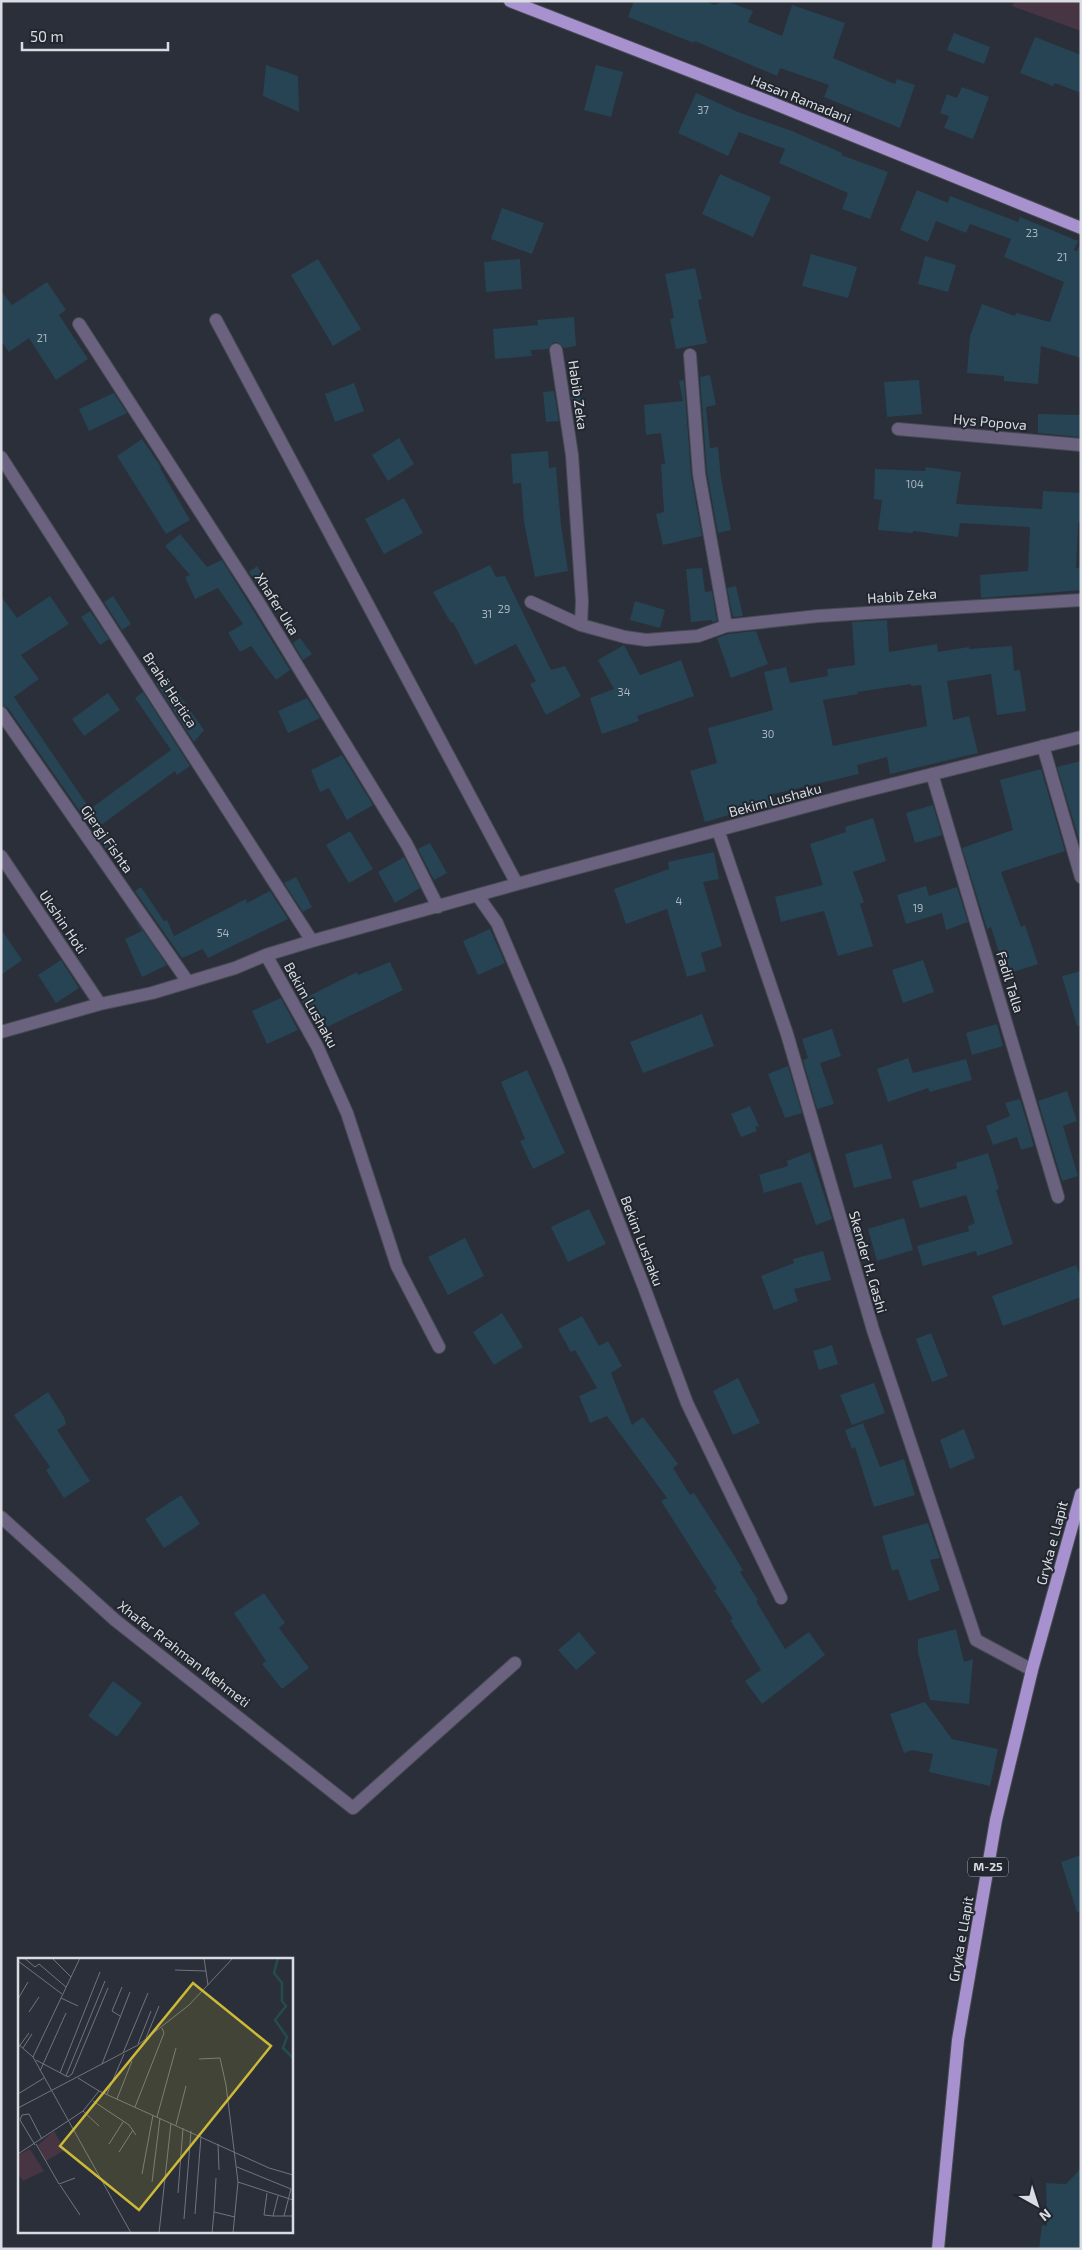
<svg xmlns="http://www.w3.org/2000/svg" width="1082" height="2250" font-family="'Exo 2',sans-serif">
<style>
.green{fill:#473544}
.building{fill:#264454;fill-rule:evenodd}
.lines{fill:none;stroke-linecap:round;stroke-linejoin:round}
.minor-casing{stroke:#474b54;stroke-width:14}
.major-casing{stroke:#474b54;stroke-width:14}
.minor{stroke:#6b627f;stroke-width:12}
.major{stroke:#a792cf;stroke-width:12}
.labels{text-anchor:middle;stroke-width:4;stroke-linejoin:round;paint-order:stroke}
.number-label{font-size:11px;fill:#acb6be}
.shield{fill:#22262e;stroke:#a2a5ac;stroke-width:1}
.shield-label{font-size:12px;font-weight:bold;fill:#d9dce2}
.street-label{font-size:14px;fill:#d9dce2;stroke:#22262e}
.inset-river{fill:none;stroke:#244c4e;stroke-width:2.5}
.inset-road{fill:none;stroke:#71747d;stroke-width:1}
.view{fill:#ccb938;fill-opacity:0.15;stroke:#ccb938;stroke-width:2.5}
.inset-edge{fill:none;stroke:#d9dce2;stroke-width:2.5}
</style>
<rect width="100%" height="100%" fill="#2b2f39"/>
<path class="green" d="M 1014,1 L 1081,1 L 1081,31 L 1012,6 Z"/>
<path class="building" d="M 634,1 L 705,1 L 714,5 L 726,1 L 753,11 L 748,22 L 782,36 L 792,5 L 845,23 L 833,58 L 895,84 L 897,79 L 915,85 L 900,128 L 824,97 L 829,85 L 780,68 L 777,76 L 695,41 L 694,43 L 628,17 Z
M 954,33 L 990,47 L 984,64 L 947,50 Z
M 1035,37 L 1081,55 L 1081,93 L 1055,83 L 1053,86 L 1020,73 Z
M 266,65 L 298,76 L 299,112 L 263,96 Z
M 596,65 L 623,72 L 611,117 L 584,110 Z
M 962,87 L 989,97 L 973,139 L 944,128 L 949,116 L 940,113 L 947,94 L 957,98 Z
M 696,93 L 738,112 L 792,131 L 842,153 L 841,155 L 888,172 L 870,219 L 842,209 L 848,193 L 779,163 L 785,149 L 739,132 L 728,156 L 678,133 Z
M 720,174 L 771,197 L 753,237 L 702,214 Z
M 917,190 L 948,203 L 950,196 L 1018,222 L 1020,217 L 1078,241 L 1074,250 L 1077,251 L 1081,243 L 1081,358 L 1041,346 L 1038,384 L 1004,381 L 1004,376 L 967,373 L 970,336 L 982,304 L 1015,316 L 1016,313 L 1050,322 L 1064,282 L 1004,257 L 1011,239 L 970,224 L 966,233 L 936,221 L 928,242 L 900,230 Z
M 502,208 L 544,223 L 532,254 L 491,239 Z
M 811,254 L 857,267 L 848,298 L 802,286 Z
M 925,256 L 956,265 L 948,292 L 918,284 Z
M 318,259 L 361,329 L 333,346 L 291,275 Z
M 520,259 L 522,289 L 486,292 L 484,262 Z
M 695,268 L 702,299 L 698,300 L 707,343 L 676,349 L 670,319 L 674,318 L 665,274 Z
M 47,282 L 66,310 L 59,315 L 88,359 L 56,380 L 29,338 L 9,352 L 1,341 L 1,291 L 12,305 Z
M 574,317 L 576,346 L 564,348 L 559,343 L 554,342 L 548,349 L 531,350 L 532,356 L 495,359 L 493,329 L 538,325 L 537,320 Z
M 710,375 L 716,405 L 706,407 L 710,448 L 718,447 L 721,478 L 731,530 L 718,533 L 707,473 L 700,377 Z
M 684,380 L 691,475 L 702,536 L 663,545 L 656,514 L 664,512 L 661,464 L 665,464 L 661,433 L 646,435 L 644,405 L 683,401 L 679,381 Z
M 919,380 L 922,414 L 887,417 L 884,382 Z
M 354,383 L 364,411 L 335,422 L 325,394 Z
M 580,389 L 582,419 L 575,420 L 570,390 Z
M 554,391 L 559,421 L 546,422 L 543,392 Z
M 114,393 L 127,413 L 89,431 L 79,409 Z
M 1038,414 L 1081,415 L 1081,437 L 1038,433 Z
M 399,438 L 414,464 L 388,481 L 372,455 Z
M 142,439 L 161,467 L 160,468 L 190,520 L 166,534 L 117,456 Z
M 548,451 L 549,468 L 556,467 L 561,525 L 568,571 L 535,577 L 524,522 L 521,483 L 513,484 L 511,454 Z
M 926,467 L 961,472 L 956,504 L 1042,509 L 1043,491 L 1081,493 L 1081,523 L 1078,523 L 1076,568 L 1081,567 L 1081,590 L 981,598 L 980,575 L 1028,571 L 1030,527 L 960,523 L 958,537 L 913,531 L 913,533 L 878,530 L 882,500 L 874,499 L 875,469 L 925,471 Z
M 404,498 L 423,533 L 384,554 L 365,519 Z
M 180,534 L 207,567 L 222,560 L 290,670 L 276,680 L 251,646 L 240,652 L 228,633 L 243,624 L 218,588 L 195,599 L 185,577 L 190,575 L 165,546 Z
M 490,565 L 496,577 L 505,576 L 551,670 L 565,666 L 581,696 L 546,715 L 530,684 L 536,681 L 516,644 L 475,665 L 453,622 L 451,623 L 433,592 Z
M 257,566 L 268,583 L 260,589 L 249,572 Z
M 702,568 L 705,592 L 712,591 L 717,621 L 712,622 L 712,620 L 691,622 L 686,569 Z
M 736,586 L 743,616 L 733,617 L 727,588 Z
M 1,596 L 17,618 L 50,596 L 69,624 L 21,655 L 39,679 L 14,697 L 90,809 L 171,750 L 135,698 L 143,692 L 190,766 L 177,775 L 175,771 L 101,825 L 125,862 L 118,866 L 8,708 L 1,705 Z
M 113,596 L 131,624 L 122,630 L 104,602 Z
M 635,601 L 665,610 L 660,628 L 630,620 Z
M 90,611 L 109,639 L 100,645 L 81,617 Z
M 887,620 L 889,652 L 937,644 L 938,652 L 969,647 L 969,649 L 1012,646 L 1014,671 L 1020,670 L 1026,711 L 997,715 L 991,674 L 947,681 L 953,720 L 969,716 L 978,753 L 890,774 L 887,757 L 857,765 L 859,774 L 769,795 L 772,807 L 733,818 L 732,814 L 705,822 L 690,771 L 717,763 L 708,728 L 773,710 L 764,672 L 786,667 L 790,683 L 828,676 L 827,669 L 855,665 L 852,622 ZM 911,684 L 911,686 L 921,685 L 927,726 L 833,746 L 823,700 L 858,694 L 857,692 Z
M 756,631 L 768,664 L 731,678 L 717,638 L 728,634 Z
M 300,638 L 312,654 L 303,660 L 293,643 Z
M 624,645 L 640,675 L 681,660 L 694,696 L 637,716 L 639,721 L 602,734 L 590,698 L 614,689 L 598,660 Z
M 166,677 L 204,730 L 194,742 L 156,683 Z
M 108,693 L 120,710 L 84,736 L 72,719 Z
M 307,698 L 320,718 L 288,733 L 278,711 Z
M 342,755 L 373,805 L 347,820 L 329,788 L 320,792 L 311,770 Z
M 1081,761 L 1081,846 L 1057,767 Z
M 1041,769 L 1065,851 L 1001,872 L 1021,927 L 1025,925 L 1038,964 L 1006,974 L 991,927 L 987,929 L 962,848 L 1013,830 L 1000,780 Z
M 933,805 L 942,835 L 915,843 L 906,813 Z
M 873,818 L 886,861 L 853,872 L 864,902 L 860,904 L 873,946 L 838,956 L 824,911 L 781,922 L 775,897 L 823,885 L 810,844 L 846,832 L 845,827 Z
M 350,831 L 373,869 L 349,883 L 326,845 Z
M 430,843 L 447,873 L 434,880 L 418,849 Z
M 714,852 L 719,879 L 703,882 L 722,946 L 701,953 L 706,971 L 687,977 L 667,909 L 626,924 L 614,889 L 669,869 L 668,862 Z
M 404,857 L 420,888 L 395,903 L 378,872 Z
M 296,877 L 312,907 L 303,912 L 284,883 Z
M 926,886 L 929,896 L 957,887 L 968,922 L 946,930 L 942,913 L 906,924 L 897,895 Z
M 141,887 L 164,921 L 167,920 L 174,936 L 246,899 L 247,903 L 270,891 L 288,919 L 208,958 L 203,949 L 182,958 L 135,891 Z
M 126,906 L 167,965 L 142,977 L 125,939 L 142,931 Z
M 1,929 L 22,960 L 1,975 Z
M 490,929 L 505,963 L 478,975 L 463,941 Z
M 61,960 L 79,988 L 56,1003 L 38,975 Z
M 923,960 L 934,992 L 903,1003 L 892,970 Z
M 390,962 L 403,990 L 319,1031 L 301,1000 L 357,972 L 358,975 Z
M 1081,971 L 1081,1025 L 1077,1026 L 1062,976 Z
M 281,998 L 298,1030 L 267,1044 L 252,1011 Z
M 702,1014 L 714,1046 L 643,1073 L 630,1042 Z
M 997,1024 L 1003,1046 L 972,1055 L 966,1033 Z
M 832,1029 L 841,1056 L 820,1063 L 834,1104 L 817,1109 L 803,1060 L 808,1058 L 802,1039 Z
M 908,1058 L 913,1073 L 966,1059 L 972,1080 L 930,1092 L 928,1088 L 888,1102 L 877,1069 Z
M 788,1066 L 802,1113 L 785,1118 L 768,1074 Z
M 527,1070 L 565,1153 L 533,1169 L 520,1141 L 525,1139 L 501,1082 Z
M 1067,1091 L 1077,1121 L 1063,1126 L 1078,1176 L 1062,1181 L 1038,1101 Z
M 1020,1099 L 1034,1146 L 1021,1150 L 1017,1137 L 993,1145 L 986,1126 L 1010,1116 L 1005,1103 Z
M 750,1106 L 759,1126 L 755,1127 L 757,1131 L 741,1137 L 731,1114 Z
M 882,1144 L 892,1178 L 854,1188 L 845,1154 Z
M 810,1152 L 832,1219 L 816,1225 L 801,1182 L 764,1193 L 759,1175 L 788,1166 L 787,1161 Z
M 988,1153 L 999,1189 L 996,1190 L 1013,1244 L 977,1256 L 976,1251 L 923,1266 L 917,1246 L 969,1231 L 968,1226 L 975,1223 L 966,1195 L 920,1208 L 912,1181 L 957,1168 L 956,1163 Z
M 589,1209 L 606,1244 L 568,1262 L 551,1227 Z
M 904,1218 L 913,1250 L 877,1261 L 868,1229 Z
M 465,1238 L 484,1276 L 448,1295 L 428,1257 Z
M 823,1251 L 831,1280 L 794,1289 L 798,1301 L 774,1310 L 761,1276 L 794,1263 L 793,1259 Z
M 1076,1265 L 1081,1277 L 1081,1297 L 1003,1326 L 992,1296 Z
M 502,1313 L 523,1347 L 494,1365 L 473,1332 Z
M 582,1316 L 599,1346 L 608,1341 L 622,1366 L 611,1373 L 632,1425 L 643,1417 L 678,1464 L 673,1468 L 690,1495 L 694,1493 L 732,1552 L 743,1570 L 740,1572 L 758,1600 L 756,1601 L 785,1649 L 809,1632 L 825,1655 L 762,1704 L 745,1681 L 761,1670 L 730,1620 L 733,1619 L 714,1590 L 717,1589 L 661,1501 L 667,1498 L 607,1416 L 590,1423 L 579,1396 L 597,1388 L 575,1350 L 571,1352 L 558,1329 Z
M 931,1333 L 948,1376 L 932,1382 L 916,1339 Z
M 832,1345 L 838,1364 L 819,1370 L 813,1351 Z
M 738,1378 L 760,1423 L 733,1435 L 713,1391 Z
M 874,1383 L 885,1413 L 852,1425 L 840,1395 Z
M 48,1392 L 64,1417 L 66,1424 L 57,1430 L 90,1481 L 64,1498 L 46,1470 L 50,1467 L 14,1415 Z
M 863,1423 L 880,1467 L 904,1459 L 915,1495 L 874,1507 L 855,1447 L 852,1449 L 845,1430 Z
M 964,1429 L 975,1458 L 950,1469 L 940,1440 Z
M 181,1495 L 200,1524 L 164,1548 L 145,1519 Z
M 928,1523 L 940,1558 L 930,1560 L 940,1590 L 909,1601 L 898,1569 L 892,1571 L 882,1536 Z
M 264,1593 L 285,1623 L 279,1628 L 309,1668 L 282,1689 L 262,1664 L 266,1661 L 234,1613 Z
M 956,1629 L 964,1662 L 973,1659 L 969,1704 L 930,1700 L 918,1652 L 918,1639 Z
M 579,1632 L 596,1653 L 576,1670 L 558,1650 Z
M 113,1681 L 142,1703 L 117,1737 L 88,1716 Z
M 925,1702 L 952,1739 L 998,1749 L 990,1786 L 929,1772 L 933,1754 L 912,1750 L 904,1753 L 890,1714 Z
M 1081,1855 L 1081,1911 L 1077,1912 L 1061,1862 Z
M 1081,2168 L 1081,2249 L 1039,2249 L 1042,2225 L 1047,2226 L 1046,2183 L 1066,2184 Z"/>
<g class="lines">
<g class="minor-casing">
<path id="minor" d="M 216,320 L 517,884
M 79,324 L 257,600 L 407,845 L 438,907
M 556,350 L 572,455 L 582,601 L 581,625
M 690,355 L 699,474 L 726,626
M 898,429 L 1081,445
M 1,457 L 312,941
M 531,602 L 581,625 L 625,637 L 646,640 L 698,636 L 726,626 L 818,616 L 1081,600
M 1,713 L 188,982
M 1043,746 L 1081,877
M 932,774 L 1058,1197
M 718,830 L 787,1034 L 873,1330 L 976,1640 L 1032,1670
M 1,856 L 100,1004
M 478,896 L 497,923 L 558,1067 L 644,1287 L 687,1403 L 781,1598
M 266,955 L 317,1046 L 347,1113 L 397,1266 L 439,1347
M 1,1032 L 100,1004 L 152,993 L 235,968 L 266,955 L 312,941 L 517,884 L 845,796 L 1081,737
M 1,1517 L 115,1620 L 353,1808 L 515,1663"/>
</g>
<g class="major-casing">
<path id="major" d="M 510,1 L 770,102 L 1081,228
M 938,2249 L 958,2040 L 996,1820 L 1032,1670 L 1081,1494"/>
</g>
<use href="#minor" class="minor"/>
<use href="#major" class="major"/>
</g>
<g class="labels">
<g class="number-label">
<text x="703" y="114">37</text>
<text x="1032" y="237">23</text>
<text x="1062" y="261">21</text>
<text x="42" y="342">21</text>
<text x="915" y="488">104</text>
<text x="504" y="613">29</text>
<text x="487" y="618">31</text>
<text x="624" y="696">34</text>
<text x="768" y="738">30</text>
<text x="679" y="905">4</text>
<text x="918" y="912">19</text>
<text x="223" y="937">54</text>
</g>
<rect class="shield" x="968" y="1857.5" width="40" height="19" rx="4"/>
<g class="shield-label">
<text x="988" y="1871">M-25</text>
</g>
<g class="street-label">
<text transform="translate(801 99) rotate(22)" y="5">Hasan Ramadani</text>
<text transform="translate(578 395) rotate(82)" y="5">Habib Zeka</text>
<text transform="translate(990 422) rotate(5)" y="5">Hys Popova</text>
<text transform="translate(902 596) rotate(-4)" y="5">Habib Zeka</text>
<text transform="translate(277 604) rotate(58)" y="5">Xhafer Uka</text>
<text transform="translate(170 690) rotate(57)" y="5">Brahë Hertica</text>
<text transform="translate(775 800) rotate(-15)" y="5">Bekim Lushaku</text>
<text transform="translate(107 839) rotate(55)" y="5">Gjergj Fishta</text>
<text transform="translate(63 922) rotate(56)" y="5">Ukshin Hoti</text>
<text transform="translate(1010 982) rotate(73)" y="5">Fadil Talla</text>
<text transform="translate(311 1005) rotate(61)" y="5">Bekim Lushaku</text>
<text transform="translate(642 1241) rotate(69)" y="5">Bekim Lushaku</text>
<text transform="translate(868 1262) rotate(74)" y="5">Skender H. Gashi</text>
<text transform="translate(1052 1543) rotate(-75)" y="5">Gryka e Llapit</text>
<text transform="translate(184 1654) rotate(38)" y="5">Xhafer Rrahman Mehmeti</text>
<text transform="translate(961 1939) rotate(-80)" y="5">Gryka e Llapit</text>
</g>
</g>
<g transform="translate(18 1958)">
<rect width="275" height="275" fill="#2b2f39"/>
<path d="M 36,173 L 47,192 L 28,203 L 20,187 ZM 12,191 L 26,213 L 5,223 L 0,215 L 0,197 Z" fill="#473544"/>
<path class="inset-river" d="M 260,0 L 256,15 L 264,25 L 264,43 L 268,48 L 257,62 L 269,79 L 265,90 L 275,100"/>
<path class="inset-road" d="M 6,0 L 17,9 L 21,6 L 48,29M 34,0 L 53,19M 186,0 L 190,27M 0,3 L 44,36M 157,12 L 188,13M 43,40 L 60,48M 0,41 L 10,24M 11,54 L 21,39M 102,58 L 94,53 L 104,29M 128,80 L 141,48M 0,86 L 15,99 L 113,275M 120,86 L 133,53M 0,90 L 11,75M 5,90 L 14,76M 105,95 L 130,35M 15,99 L 62,0M 181,101 L 202,100 L 208,127 L 220,224 L 215,275M 18,102 L 50,119 L 54,116 L 90,30M 84,106 L 112,34M 22,113 L 48,55M 42,115 L 82,14M 48,118 L 87,23M 60,120 L 81,133 L 251,210 L 275,217M 0,136 L 26,120M 89,136 L 106,96M 99,141 L 114,103M 75,143 L 111,167 L 118,177M 117,149 L 146,75 L 144,70M 0,150 L 120,87 L 171,47 L 215,0M 65,153 L 81,168M 139,159 L 158,90M 158,167 L 168,128M 18,186 L 41,226 L 57,220M 91,186 L 105,164M 200,186 L 201,212M 17,187 L 2,162 L 4,157 L 11,156 L 24,181M 101,194 L 115,172M 0,196 L 65,153 L 81,133M 219,209 L 273,231 L 266,258M 124,216 L 135,157M 134,224 L 142,160M 220,224 L 275,242M 42,227 L 62,257M 160,235 L 165,170M 249,235 L 246,257 L 255,258 L 260,238M 196,254 L 198,220M 177,256 L 183,178M 255,258 L 275,258M 166,261 L 173,173M 141,275 L 153,165M 194,275 L 196,254 L 217,259"/>
<path class="view" d="M 175,25 L 253,88 L 121,252 L 42,188 Z"/>
<rect width="275" height="275" class="inset-edge"/>
</g>
<rect width="1082" height="2250" fill="none" stroke="#d9dce2" stroke-width="5"/>
<g transform="translate(1037 2205) rotate(141)" stroke="#22262e" stroke-width="4" paint-order="stroke">
<path d="M0-4L9 19L0 12L-9 19Z" fill="#d9dce2"/>
<text y="-8" font-size="14" font-weight="bold" text-anchor="middle" fill="#d9dce2">N</text>
</g>
<path d="M22 42v8h146v-8" fill="none" stroke="#d9dce2" stroke-width="2.5"/>
<text x="30" y="42" font-size="15" fill="#d9dce2" stroke="#22262e" stroke-width="4" paint-order="stroke">50 m</text>
</svg>
